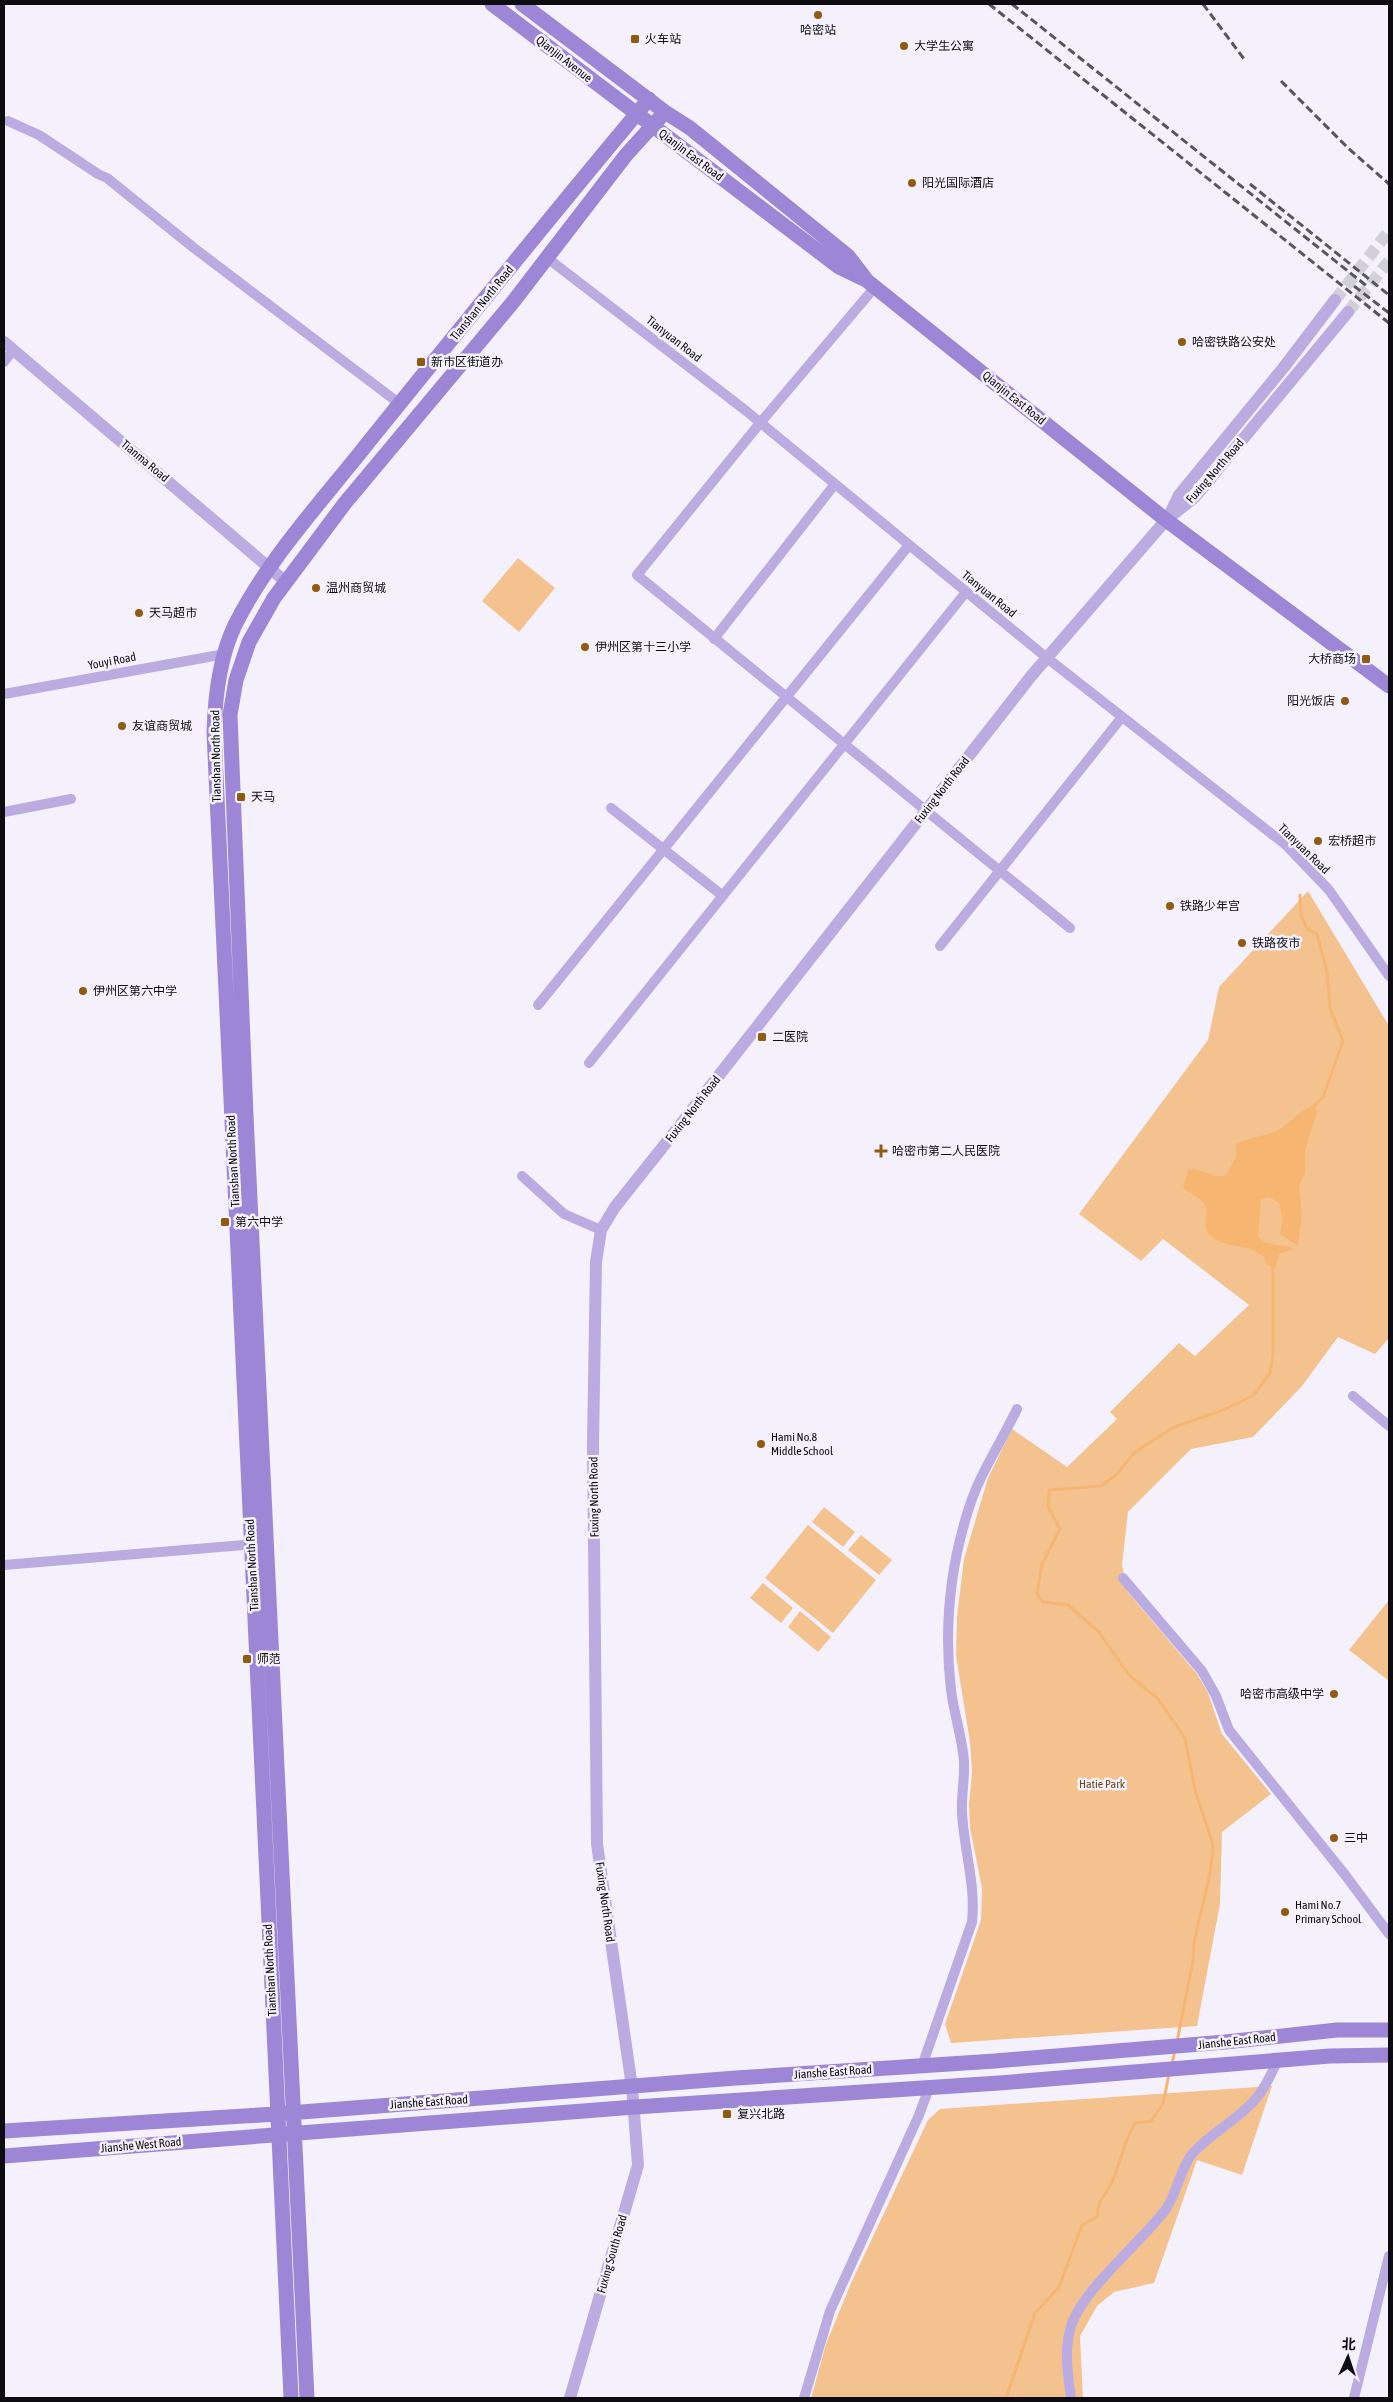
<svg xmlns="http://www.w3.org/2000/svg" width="1393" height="2402" font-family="'Asap Condensed','Noto Sans SC',sans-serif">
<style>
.green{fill:#f4c28f}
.water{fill:#f6b672}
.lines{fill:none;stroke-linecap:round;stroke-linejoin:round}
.stream{stroke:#f6b672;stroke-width:3}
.tertiary-tunnel{stroke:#d1cfd9;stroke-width:12;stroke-dasharray:12 6;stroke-linecap:butt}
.minor{stroke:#baabe1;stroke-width:10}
.tertiary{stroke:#baabe1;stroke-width:12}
.secondary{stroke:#9e86d6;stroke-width:15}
.rail{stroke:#58565d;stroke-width:3;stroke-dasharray:8 4;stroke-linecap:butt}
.poi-dot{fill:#915a11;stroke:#f4f1fd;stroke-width:2}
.labels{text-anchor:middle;stroke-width:5;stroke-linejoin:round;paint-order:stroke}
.poi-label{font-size:12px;fill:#0d0c10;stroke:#f4f1fd;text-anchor:start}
.street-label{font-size:12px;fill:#0d0c10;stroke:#f4f1fd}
.park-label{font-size:12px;fill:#724814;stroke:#f4f1fd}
</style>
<rect width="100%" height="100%" fill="#f4f1fd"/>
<path class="green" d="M 518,558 L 555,588 L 519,632 L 482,601 Z
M 1308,891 L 1389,1026 L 1389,1338 L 1375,1354 L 1338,1337 L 1302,1386 L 1253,1437 L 1191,1449 L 1128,1512 L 1122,1565 L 1128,1592 L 1197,1674 L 1208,1693 L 1222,1734 L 1271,1794 L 1222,1832 L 1220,1904 L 1197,2026 L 951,2043 L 945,2024 L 981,1920 L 982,1888 L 970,1828 L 969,1804 L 972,1773 L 970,1742 L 956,1656 L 957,1616 L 964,1559 L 988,1478 L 1012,1429 L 1067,1467 L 1117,1419 L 1110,1412 L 1179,1343 L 1195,1356 L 1249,1305 L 1163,1239 L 1141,1261 L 1079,1214 L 1208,1040 L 1219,987 Z
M 824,1507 L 855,1532 L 843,1547 L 812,1522 Z
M 808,1525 L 876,1580 L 833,1633 L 765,1578 Z
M 861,1535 L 892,1560 L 879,1575 L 848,1550 Z
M 763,1583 L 793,1608 L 781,1623 L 750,1598 Z
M 1389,1600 L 1389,1681 L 1349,1650 Z
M 800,1611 L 831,1637 L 818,1652 L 788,1627 Z
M 1272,2086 L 1242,2175 L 1197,2160 L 1154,2283 L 1114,2292 L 1097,2306 L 1080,2336 L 1083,2398 L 811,2398 L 826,2344 L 851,2283 L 928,2120 L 940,2109 Z"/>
<path class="water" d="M 1313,1106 L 1317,1111 L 1305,1151 L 1305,1174 L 1299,1185 L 1302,1216 L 1298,1246 L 1280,1234 L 1282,1221 L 1280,1204 L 1270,1197 L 1261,1199 L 1258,1237 C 1267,1247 1282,1243 1294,1249 L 1279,1254 L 1276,1267 L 1273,1268 L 1266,1264 L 1264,1257 C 1259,1254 1253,1250 1247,1248 C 1235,1245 1217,1245 1208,1233 C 1202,1226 1210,1212 1204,1203 C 1199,1196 1188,1194 1183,1187 L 1188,1170 C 1198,1167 1213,1178 1225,1176 L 1236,1157 L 1236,1144 C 1248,1137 1262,1137 1274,1132 C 1287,1127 1301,1108 1313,1106 Z"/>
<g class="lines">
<path class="stream" d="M 1300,895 L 1301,915 L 1307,929 L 1317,934 L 1327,972 L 1330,1008 L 1343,1041 L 1323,1097 L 1311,1109
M 1177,2042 L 1193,1961 L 1194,1942 L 1209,1878 L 1213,1851 L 1212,1842 L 1195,1790 L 1185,1738 L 1158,1699 L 1129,1675 L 1099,1632 L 1068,1605 L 1043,1602 L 1037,1594 L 1042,1564 L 1060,1529 L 1048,1507 L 1049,1490 L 1101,1486 L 1116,1475 L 1135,1452 L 1174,1427 L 1226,1409 L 1254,1395 L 1270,1373 L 1273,1355 L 1273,1265
M 1172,2064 L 1175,2050
M 1006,2398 L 1035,2313 L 1059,2287 L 1082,2225 L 1097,2217 C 1098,2199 1105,2197 1112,2182 C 1121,2162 1123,2143 1135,2123 L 1151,2121 L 1163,2104 L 1169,2074"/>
<path class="tertiary-tunnel" d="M 1335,300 L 1389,231
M 1348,312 L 1389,261"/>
<path class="minor" d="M 8,121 L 39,135 L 98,174 L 107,178 L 194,248 L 400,404
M 546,257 L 745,410 L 1047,658 L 1286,845 L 1329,890 L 1389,976
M 875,287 L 760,423 L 637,575 L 1070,928
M 4,362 L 13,350
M 714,639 L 835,484
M 4,694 L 225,654
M 611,808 L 723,896
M 4,812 L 71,799
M 940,946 L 1122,717
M 538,1005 L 909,545
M 589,1063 L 966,592
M 522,1176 L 564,1214 L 601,1230
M 1353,1396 L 1389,1426
M 4,1565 L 257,1544
M 1123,1578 L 1202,1671 L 1216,1696 L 1229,1730 L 1346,1876 L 1389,1934
M 922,2066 L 972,1922 C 976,1885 964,1850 962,1813 C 961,1796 965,1778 964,1761 C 962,1737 954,1714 951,1690 C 944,1630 950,1568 968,1511 C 979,1474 1001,1443 1017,1409
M 804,2398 L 830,2311 L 919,2115 L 929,2088
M 1071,2398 C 1068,2375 1064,2353 1070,2330 C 1079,2292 1141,2243 1166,2209 C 1177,2193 1180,2169 1192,2154 C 1209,2135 1232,2123 1250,2105 C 1263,2093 1270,2076 1278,2060
M 1354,2398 L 1389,2256"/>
<path class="tertiary" d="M 4,342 L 286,582
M 1169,516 L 1179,495 L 1284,367 L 1335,300
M 570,2398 L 638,2165 L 632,2087 L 597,1844 L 593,1444 L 596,1262 L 601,1230 L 615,1207 L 677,1129 L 1032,675 L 1166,520 L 1195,497 L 1348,312"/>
<path class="secondary" d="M 492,4 L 839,267 L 866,280 L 1166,520 L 1389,686
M 522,4 L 665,112 L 690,128 L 848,256 L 865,278
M 4,2131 L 276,2114 L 736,2078 L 995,2061 L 1225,2042 L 1337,2030 L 1389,2030
M 4,2156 L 635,2107 L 999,2083 L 1330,2056 L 1389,2055
M 291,2398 L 214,732 C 215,697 219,658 235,625 C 269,557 324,499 371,439 C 463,325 555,211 649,99
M 307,2398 L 246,1115 L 230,715 L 236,680 L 249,642 L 274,598 L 345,503 L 513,302 L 626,155 L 665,112"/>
<path class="rail" d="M 989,4 L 1389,323
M 1012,4 L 1368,287
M 1203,4 L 1244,59
M 1281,81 L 1348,148 L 1389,184
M 1250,184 L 1389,295
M 1354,286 L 1389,313"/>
</g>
<g class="poi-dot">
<circle cx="818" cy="15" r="5"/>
<rect x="630" y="34" width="10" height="10" rx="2.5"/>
<circle cx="904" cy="46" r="5"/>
<circle cx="912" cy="183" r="5"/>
<circle cx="1182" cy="342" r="5"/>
<rect x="416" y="357" width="10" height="10" rx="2.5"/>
<circle cx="316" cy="588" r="5"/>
<circle cx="139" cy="613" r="5"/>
<circle cx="585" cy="647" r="5"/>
<rect x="1361" y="654" width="10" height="10" rx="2.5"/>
<circle cx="1345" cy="701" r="5"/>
<circle cx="122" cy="726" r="5"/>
<rect x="236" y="792" width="10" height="10" rx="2.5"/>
<circle cx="1318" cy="841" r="5"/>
<circle cx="1170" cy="906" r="5"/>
<circle cx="1242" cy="943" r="5"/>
<circle cx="83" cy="991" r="5"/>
<rect x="757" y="1032" width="10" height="10" rx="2.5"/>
<path d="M878.5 1143.5h5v5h5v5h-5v5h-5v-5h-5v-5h5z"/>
<rect x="220" y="1217" width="10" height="10" rx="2.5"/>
<circle cx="761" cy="1444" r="5"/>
<rect x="242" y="1654" width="10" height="10" rx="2.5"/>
<circle cx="1334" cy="1694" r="5"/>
<circle cx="1334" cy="1838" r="5"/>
<circle cx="1285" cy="1912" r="5"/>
<rect x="722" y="2109" width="10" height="10" rx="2.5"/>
</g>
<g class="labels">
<g class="poi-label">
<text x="818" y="34" text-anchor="middle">哈密站</text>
<text x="645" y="43">火车站</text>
<text x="914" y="50">大学生公寓</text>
<text x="922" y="187">阳光国际酒店</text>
<text x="1192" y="346">哈密铁路公安处</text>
<text x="431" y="366">新市区街道办</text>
<text x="326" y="592">温州商贸城</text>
<text x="149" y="617">天马超市</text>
<text x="595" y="651">伊州区第十三小学</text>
<text x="1356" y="663" text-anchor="end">大桥商场</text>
<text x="1335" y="705" text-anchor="end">阳光饭店</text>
<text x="132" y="730">友谊商贸城</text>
<text x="251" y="801">天马</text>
<text x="1328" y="845">宏桥超市</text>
<text x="1180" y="910">铁路少年宫</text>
<text x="1252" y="947">铁路夜市</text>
<text x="93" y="995">伊州区第六中学</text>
<text x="772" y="1041">二医院</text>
<text x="892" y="1155">哈密市第二人民医院</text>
<text x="235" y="1226">第六中学</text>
<text x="771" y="1441">Hami No.8<tspan x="771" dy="14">Middle School</tspan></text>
<text x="257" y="1663">师范</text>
<text x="1324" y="1698" text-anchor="end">哈密市高级中学</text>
<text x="1344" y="1842">三中</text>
<text x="1295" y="1909">Hami No.7<tspan x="1295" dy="14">Primary School</tspan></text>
<text x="737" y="2118">复兴北路</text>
</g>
<g class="street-label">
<text transform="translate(564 59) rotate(38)" y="4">Qianjin Avenue</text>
<text transform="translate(691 155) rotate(37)" y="4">Qianjin East Road</text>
<text transform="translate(482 303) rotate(-51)" y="4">Tianshan North Road</text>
<text transform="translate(674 339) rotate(38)" y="4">Tianyuan Road</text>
<text transform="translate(1014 398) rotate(39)" y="4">Qianjin East Road</text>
<text transform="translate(145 461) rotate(40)" y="4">Tianma Road</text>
<text transform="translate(1215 471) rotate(-49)" y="4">Fuxing North Road</text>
<text transform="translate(989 594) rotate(39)" y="4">Tianyuan Road</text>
<text transform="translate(112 661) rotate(-11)" y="4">Youyi Road</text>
<text transform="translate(216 756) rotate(-91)" y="4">Tianshan North Road</text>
<text transform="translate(942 790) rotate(-52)" y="4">Fuxing North Road</text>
<text transform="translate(1304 849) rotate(44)" y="4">Tianyuan Road</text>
<text transform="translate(693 1109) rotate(-52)" y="4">Fuxing North Road</text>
<text transform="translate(233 1161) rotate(-93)" y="4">Tianshan North Road</text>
<text transform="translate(594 1497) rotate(-91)" y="4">Fuxing North Road</text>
<text transform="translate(252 1565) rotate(-93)" y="4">Tianshan North Road</text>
<text transform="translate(605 1902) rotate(82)" y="4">Fuxing North Road</text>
<text transform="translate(270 1970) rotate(-93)" y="4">Tianshan North Road</text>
<text transform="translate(1237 2041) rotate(-6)" y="4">Jianshe East Road</text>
<text transform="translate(833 2072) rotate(-4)" y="4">Jianshe East Road</text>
<text transform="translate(429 2102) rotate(-4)" y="4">Jianshe East Road</text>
<text transform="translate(141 2145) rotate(-5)" y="4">Jianshe West Road</text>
<text transform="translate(612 2254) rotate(-74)" y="4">Fuxing South Road</text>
</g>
<g class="park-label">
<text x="1102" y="1788">Hatie Park</text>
</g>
</g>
<rect width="1393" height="2402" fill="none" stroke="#0d0c10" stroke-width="10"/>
<g transform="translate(1348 2357) rotate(3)" stroke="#f4f1fd" stroke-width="4" paint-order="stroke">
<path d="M0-4L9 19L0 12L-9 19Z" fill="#0d0c10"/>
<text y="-8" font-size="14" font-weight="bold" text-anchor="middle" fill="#0d0c10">北</text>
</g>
</svg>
